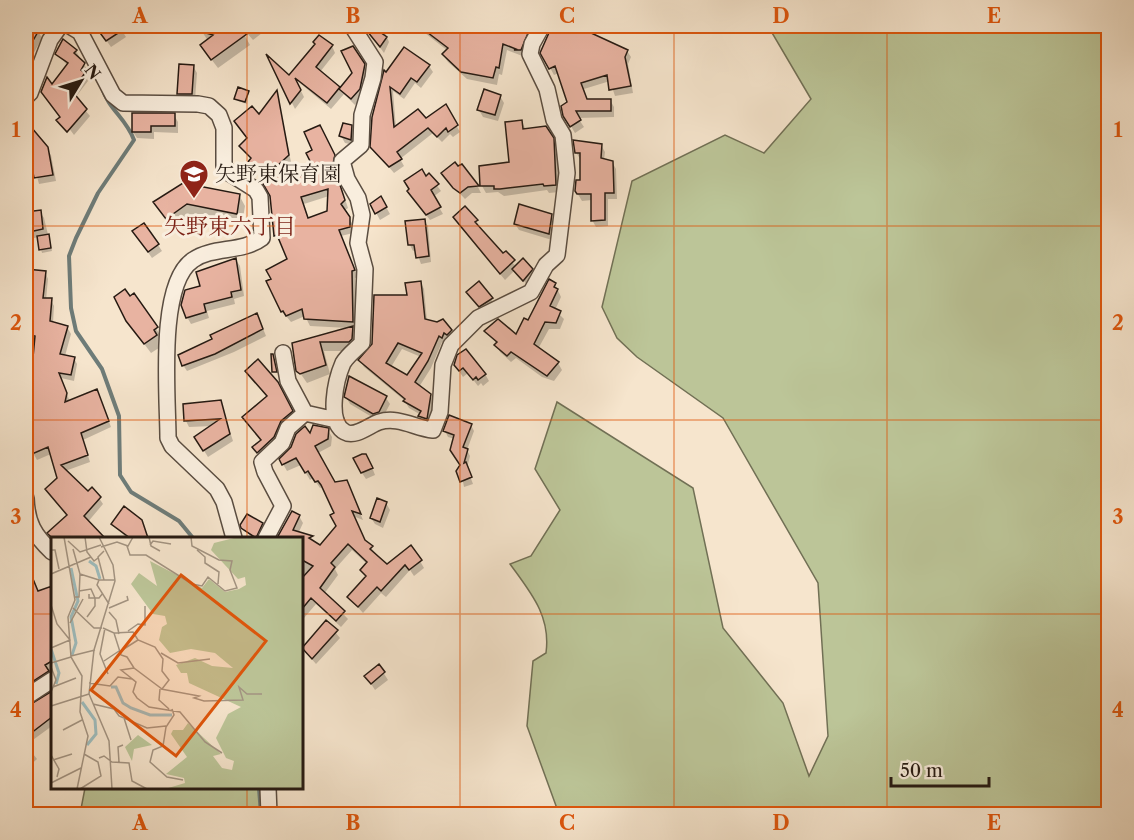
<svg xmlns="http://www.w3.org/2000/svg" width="1134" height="840" font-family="'Libre Caslon Text','Noto Serif JP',serif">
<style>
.green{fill:#bcc598;stroke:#717055;stroke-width:1.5}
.shadow{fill:#0003;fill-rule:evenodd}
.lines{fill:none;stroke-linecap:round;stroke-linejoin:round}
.stream{stroke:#6e7c79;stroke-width:4}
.building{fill:#e8b3a1;stroke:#261a12;stroke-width:1.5;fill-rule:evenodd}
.minor-casing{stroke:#5a4d41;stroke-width:18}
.minor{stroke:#f9eede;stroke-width:15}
.grid{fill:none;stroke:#de560c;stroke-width:1.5;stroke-opacity:0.55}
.labels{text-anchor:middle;stroke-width:6;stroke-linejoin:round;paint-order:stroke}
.poi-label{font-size:21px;fill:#261a12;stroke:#f9eede;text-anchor:start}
.neighbourhood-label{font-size:22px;fill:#7a1f14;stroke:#f9eede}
.inset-river{fill:none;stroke:#9ebdbe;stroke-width:3}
.inset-road{fill:none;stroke:#a39482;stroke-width:1.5}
.view{fill:#de560c;fill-opacity:0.15;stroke:#de560c;stroke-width:3}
.inset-edge{fill:none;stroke:#261a12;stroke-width:3}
.neatline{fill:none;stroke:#de560c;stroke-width:2}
.grid-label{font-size:20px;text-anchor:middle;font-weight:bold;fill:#de560c}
</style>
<rect width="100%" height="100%" fill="#f6e5cd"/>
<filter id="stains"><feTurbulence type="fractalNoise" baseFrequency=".00333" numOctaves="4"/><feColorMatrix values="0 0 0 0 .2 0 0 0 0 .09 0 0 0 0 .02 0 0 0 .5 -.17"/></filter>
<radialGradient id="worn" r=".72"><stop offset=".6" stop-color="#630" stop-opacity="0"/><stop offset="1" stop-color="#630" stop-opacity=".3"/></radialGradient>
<path class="green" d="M 768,26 L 1108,26 L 1108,814 L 559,814 L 527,726 L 533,661 L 546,653 C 551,616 531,593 510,564 L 531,556 L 560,510 L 535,469 L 557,402 L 693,488 L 723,628 L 783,703 L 809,776 L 828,736 L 818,583 L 723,418 L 637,357 L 617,338 L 602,307 L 632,181 L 725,135 L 764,153 L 811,99 Z
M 85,788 L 262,788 L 263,814 L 80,814 Z"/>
<path class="shadow" d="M 26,26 L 35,26 L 42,38 L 26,67 Z
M 96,26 L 119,26 L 126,37 L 111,47 Z
M 178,26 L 211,26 L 245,36 L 250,45 L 218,68 L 208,55 L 208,41 L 203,33 Z
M 241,26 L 272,26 L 260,31 L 262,33 L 253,40 Z
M 370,26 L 388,26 L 385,33 L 389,42 L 384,53 L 367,29 Z
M 416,26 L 517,26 L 528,31 L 532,39 L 525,57 L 507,50 L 502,75 L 499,74 L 497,85 L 467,79 L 448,62 L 443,55 L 448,51 Z
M 552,26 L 573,26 L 627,51 L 631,57 L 628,64 L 633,93 L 615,96 L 610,81 L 584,89 L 587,100 L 610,100 L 614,107 L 614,117 L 578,118 L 584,127 L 575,133 L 565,116 L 569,103 L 559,73 L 554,75 L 542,53 Z
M 332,46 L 335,53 L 320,72 L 340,90 L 354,73 L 353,48 L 368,72 L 363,96 L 355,105 L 344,94 L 331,109 L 295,79 L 304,97 L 295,109 L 271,60 L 289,77 Z
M 76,51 L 88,71 L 85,75 L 88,81 L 75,98 L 90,116 L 74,135 L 42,92 L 52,87 L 68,66 L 57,54 Z
M 193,66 L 197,73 L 195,100 L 183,100 L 179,94 Z
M 429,66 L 433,72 L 421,88 L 415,83 L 404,99 L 393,91 L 396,128 L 426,120 L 445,106 L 460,132 L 453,137 L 450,134 L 442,142 L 433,133 L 400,159 L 404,166 L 394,173 L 372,147 L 385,73 Z
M 248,92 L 247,104 L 238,101 L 236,98 Z
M 277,93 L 291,162 L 275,178 L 291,176 L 293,179 L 317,172 L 314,151 L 323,133 L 338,163 L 336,172 L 348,208 L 344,211 L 353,225 L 353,233 L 341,236 L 358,277 L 355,278 L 356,328 L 353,328 L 358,337 L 355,351 L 324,351 L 330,374 L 307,383 L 298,370 L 293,344 L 348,328 L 310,326 L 305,316 L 291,322 L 282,311 L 289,260 L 282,241 L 276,235 L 267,181 L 254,169 L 250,162 L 252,160 L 241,146 ZM 329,196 L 329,212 L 309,220 L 304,204 Z
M 500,96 L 504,103 L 498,121 L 483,117 L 479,110 Z
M 174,115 L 178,122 L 178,133 L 154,132 L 154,139 L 137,138 L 133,132 Z
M 522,122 L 526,130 L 545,127 L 557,146 L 559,192 L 549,193 L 547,190 L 504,196 L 498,192 L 486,193 L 482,186 L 511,163 Z
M 26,123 L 51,155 L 56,181 L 39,184 L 32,158 L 26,162 Z
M 351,127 L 355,134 L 354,145 L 345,143 L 341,136 Z
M 601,145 L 605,152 L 604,160 L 612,162 L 616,169 L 617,199 L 608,199 L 608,226 L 596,227 L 592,220 L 592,200 L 582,201 L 576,191 L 581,181 L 580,159 L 576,152 Z
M 461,166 L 478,187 L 481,193 L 472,193 L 465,199 L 447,180 L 443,174 Z
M 429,175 L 441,191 L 433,197 L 443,214 L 430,220 L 413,198 L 411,190 Z
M 239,195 L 245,206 L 242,224 L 194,214 L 173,229 L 155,202 Z
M 381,198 L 390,214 L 380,220 L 372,205 Z
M 40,212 L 44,218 L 52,251 L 42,253 L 38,237 L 34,238 L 31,231 Z
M 551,215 L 555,222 L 552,240 L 519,230 L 515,224 Z
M 476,220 L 479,228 L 503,255 L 516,266 L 531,270 L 535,277 L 528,286 L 515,270 L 505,280 L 459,224 Z
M 424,221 L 428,226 L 431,262 L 421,264 L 416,250 L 413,251 L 410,245 Z
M 138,238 L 158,245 L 162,251 L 152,258 Z
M 236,260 L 240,266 L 244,296 L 234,299 L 235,304 L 207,311 L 209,318 L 191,324 L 187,317 L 202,287 Z
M 26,270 L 45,272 L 48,279 L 46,300 L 51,300 L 54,306 L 53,323 L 67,327 L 71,334 L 65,356 L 74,358 L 77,364 L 74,381 L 61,378 L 70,402 L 100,397 L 111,427 L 83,440 L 90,462 L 65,471 L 89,493 L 99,498 L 103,504 L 87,523 L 101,538 L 52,539 L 49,533 L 68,517 L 47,489 L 59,479 L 51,454 L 37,460 L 32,451 L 26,452 L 26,430 L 29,430 L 26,420 Z
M 421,283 L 424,289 L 427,321 L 450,331 L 454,338 L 446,344 L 442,342 L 431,368 L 419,387 L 430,395 L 434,402 L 430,425 L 424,423 L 421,415 L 409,408 L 404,400 L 364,367 L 360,360 ZM 402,349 L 421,357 L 407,377 L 391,367 Z
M 478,283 L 496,306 L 484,312 L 472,299 Z
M 555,284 L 561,297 L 555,310 L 564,319 L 560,329 L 549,329 L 538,349 L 558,363 L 562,370 L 554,381 L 542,377 L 516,358 L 511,362 L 500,352 L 497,344 L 486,331 L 516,336 Z
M 127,321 L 156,328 L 162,339 L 159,341 L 162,346 L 151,353 Z
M 260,321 L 266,336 L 234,352 L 187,371 L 183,365 Z
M 455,365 L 485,374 L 489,381 L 483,386 L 481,383 L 478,386 L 468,373 L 463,377 Z
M 251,378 L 281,390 L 295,418 L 262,459 L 254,447 L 262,441 L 248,423 L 268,397 Z
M 346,397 L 386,398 L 390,404 L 382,419 L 377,420 L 350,404 Z
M 220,401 L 233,441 L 208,457 L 196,438 L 213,426 L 189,427 L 186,421 Z
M 471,425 L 474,431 L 467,450 L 470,456 L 467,468 L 473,484 L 464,487 L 455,439 L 448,437 L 445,431 Z
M 328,430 L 332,437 L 331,446 L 318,453 L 334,483 L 350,489 L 363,520 L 353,516 L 366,542 L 387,566 L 420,561 L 424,568 L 414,576 L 410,570 L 386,597 L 381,593 L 363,613 L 349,597 L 366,578 L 362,570 L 367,564 L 352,550 L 335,569 L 338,575 L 324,594 L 348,619 L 341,627 L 316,604 L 304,618 L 302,615 L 302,538 L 277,538 L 292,513 L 299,516 L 303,523 L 298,534 L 320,547 L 337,527 L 336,514 L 322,487 L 320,488 L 313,478 L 310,480 L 301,465 L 287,471 L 283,464 L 311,436 Z
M 370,462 L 375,475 L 366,479 L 362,473 Z
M 386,503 L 390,510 L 383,528 L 375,524 L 371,518 Z
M 141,521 L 149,538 L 127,538 L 113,525 Z
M 262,525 L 266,531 L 262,538 L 253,538 L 243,528 Z
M 31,576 L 38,592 L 52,587 L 52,670 L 48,672 L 52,679 L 30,693 L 26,685 L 26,674 L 33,671 L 34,662 L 26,647 L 26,578 Z
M 327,622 L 340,638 L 316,664 L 303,649 Z
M 379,666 L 388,680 L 375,690 L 366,676 Z
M 52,691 L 52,726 L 26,745 L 37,759 L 26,769 L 26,710 Z"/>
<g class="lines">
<path class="stream" d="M 102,88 C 109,110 126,118 134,140 L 98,193 L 76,238 L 69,256 L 71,308 L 76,331 L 102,369 L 119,416 L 120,475 L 131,492 L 179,521 L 193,538
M 259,788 L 261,814"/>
</g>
<path class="building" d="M 26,26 L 39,30 L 26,53 Z
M 95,26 L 129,26 L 106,41 Z
M 189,26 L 258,26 L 211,60 L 200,45 L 213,35 L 189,28 Z
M 371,26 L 387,37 L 380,47 L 367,31 Z
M 419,26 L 531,26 L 521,50 L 514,50 L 516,49 L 503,44 L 499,68 L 496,67 L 493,78 L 461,72 L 442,54 L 448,48 Z
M 552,26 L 576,26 L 628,50 L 625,57 L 631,86 L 609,90 L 607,75 L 581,83 L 587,99 L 611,99 L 611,111 L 576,111 L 581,120 L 570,127 L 563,116 L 561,106 L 567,102 L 555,66 L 549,69 L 540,53 Z
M 319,35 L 333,45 L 316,67 L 340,87 L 327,103 L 295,78 L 301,90 L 290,104 L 266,54 L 289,75 L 315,44 L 313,42 Z
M 63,39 L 77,50 L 74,53 L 85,63 L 81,70 L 85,73 L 72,91 L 87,109 L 67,132 L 56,120 L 60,117 L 41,92 L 47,77 L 52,84 L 68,63 L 55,54 Z
M 353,46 L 365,64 L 360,89 L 351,99 L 339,89 L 352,73 L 341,51 Z
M 404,47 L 430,65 L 417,82 L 411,78 L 400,94 L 390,87 L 394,127 L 418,109 L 426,118 L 446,104 L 458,125 L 448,132 L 446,128 L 437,137 L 428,128 L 397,152 L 402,159 L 389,167 L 370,147 L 372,117 L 384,70 L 386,72 Z
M 179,64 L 194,65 L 192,94 L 177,94 Z
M 238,87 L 249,91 L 245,102 L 234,99 Z
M 484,89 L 501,95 L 495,115 L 477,110 Z
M 277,90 L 289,155 L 265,177 L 248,162 L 251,158 L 239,146 L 247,138 L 234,121 L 252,106 L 259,114 Z
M 132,113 L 175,113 L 175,126 L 151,126 L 151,132 L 132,132 Z
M 522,120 L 523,129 L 546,126 L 554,138 L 556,185 L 544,186 L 543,184 L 500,189 L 494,189 L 494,186 L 480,186 L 479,166 L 509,162 L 505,122 Z
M 26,121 L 48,147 L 53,175 L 34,178 L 30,157 L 26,151 Z
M 343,123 L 352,125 L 351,140 L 339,136 Z
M 320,125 L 335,155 L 333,164 L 345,200 L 341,204 L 350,217 L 350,227 L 339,230 L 355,270 L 352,271 L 353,322 L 304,319 L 302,309 L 286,316 L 283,311 L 281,312 L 266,281 L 271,279 L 266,270 L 287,259 L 277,235 L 274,236 L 270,196 L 262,182 L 270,177 L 292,175 L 292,178 L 315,171 L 306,153 L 312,150 L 304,132 ZM 328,189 L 327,211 L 308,218 L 301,197 Z
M 573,140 L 602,144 L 601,158 L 613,161 L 614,193 L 605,193 L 605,220 L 591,221 L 591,194 L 577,194 L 575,191 L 576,180 L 580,180 L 580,153 L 575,153 Z
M 455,162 L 458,166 L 462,164 L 479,186 L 468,187 L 460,193 L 453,188 L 441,173 Z
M 422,169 L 426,176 L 429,173 L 439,184 L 431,190 L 441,207 L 426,215 L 407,191 L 409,189 L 404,181 Z
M 183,183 L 240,194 L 237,214 L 187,204 L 166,219 L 153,202 Z
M 381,196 L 387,207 L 375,214 L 370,204 Z
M 519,204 L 552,214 L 549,234 L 514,224 Z
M 465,206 L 478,220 L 475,222 L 503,253 L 506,251 L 515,260 L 500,274 L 453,217 Z
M 41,210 L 43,229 L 29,232 L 26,212 Z
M 425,219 L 429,256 L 416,258 L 414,245 L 408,245 L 405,221 Z
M 144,223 L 159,244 L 148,252 L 132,231 Z
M 49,234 L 51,248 L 39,250 L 37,236 Z
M 236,258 L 241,290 L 231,292 L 232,297 L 204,304 L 206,312 L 186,318 L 181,305 L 185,290 L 200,286 L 196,272 Z
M 523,258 L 533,269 L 523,281 L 512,269 Z
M 26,269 L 46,271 L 43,298 L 52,298 L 50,321 L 68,326 L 60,354 L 75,357 L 71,375 L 59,373 L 67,393 L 65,402 L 97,389 L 109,421 L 81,433 L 88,455 L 61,465 L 88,491 L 92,487 L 101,497 L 84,516 L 105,538 L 52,538 L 47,533 L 67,515 L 45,489 L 57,478 L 48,447 L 32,454 L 27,439 L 31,438 L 26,425 L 26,365 L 32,368 L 35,336 L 26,334 Z
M 549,279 L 556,283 L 554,287 L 558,289 L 550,306 L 561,311 L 556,323 L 545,322 L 534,344 L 559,362 L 547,376 L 511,352 L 507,356 L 494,345 L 497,342 L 484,331 L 498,319 L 516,334 L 524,318 L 528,320 Z
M 421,281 L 425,319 L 437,322 L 443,319 L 452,330 L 447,335 L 444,333 L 442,338 L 439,336 L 428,361 L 415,382 L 431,394 L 427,419 L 418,416 L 421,411 L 403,401 L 405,399 L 358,360 L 372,344 L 374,295 L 407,295 L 405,283 ZM 398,343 L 422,353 L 407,375 L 386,363 Z
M 479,281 L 493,298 L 479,307 L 466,292 Z
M 125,289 L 130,296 L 134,293 L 158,327 L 154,330 L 157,335 L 144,344 L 126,321 L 114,297 Z
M 257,313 L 263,329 L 215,354 L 182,366 L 178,355 L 212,339 L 210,335 Z
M 353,326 L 352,339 L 349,342 L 320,342 L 326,365 L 300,374 L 296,371 L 292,343 Z
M 466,349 L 486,374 L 478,380 L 476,377 L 473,380 L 463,368 L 459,371 L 454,365 L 457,355 Z
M 271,354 L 273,354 L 277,372 L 272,372 Z
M 258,359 L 278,382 L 293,411 L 281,421 L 274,437 L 257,453 L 252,447 L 261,440 L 242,417 L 267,396 L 245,371 Z
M 349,376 L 387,396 L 379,412 L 373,414 L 344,397 Z
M 221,400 L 230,434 L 203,451 L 194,437 L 220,419 L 184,421 L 183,404 Z
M 449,415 L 472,424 L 463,447 L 468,449 L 464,463 L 466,462 L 472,477 L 460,482 L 456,471 L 460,465 L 450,450 L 454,435 L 443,431 Z
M 313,425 L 329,428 L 328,439 L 315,446 L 335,482 L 347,480 L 361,514 L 352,511 L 365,540 L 373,546 L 370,549 L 387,564 L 411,545 L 422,560 L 409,570 L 405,565 L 381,591 L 377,587 L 358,607 L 347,597 L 366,576 L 360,570 L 367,562 L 348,544 L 331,563 L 335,567 L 320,588 L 345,611 L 336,621 L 311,598 L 302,609 L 302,578 L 313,566 L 302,560 L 302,538 L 277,538 L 292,511 L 300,515 L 293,530 L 313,536 L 309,538 L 320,545 L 336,526 L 330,515 L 334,513 L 321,485 L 318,481 L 315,482 L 308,471 L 305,473 L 296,458 L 282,465 L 279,459 L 291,447 L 296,434 L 305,426 L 310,433 Z
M 362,454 L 366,454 L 373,468 L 361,473 L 353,458 Z
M 377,498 L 387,502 L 380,522 L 370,518 Z
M 124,506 L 142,520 L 148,538 L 130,538 L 111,524 Z
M 247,514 L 263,523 L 256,538 L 241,528 L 240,525 Z
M 26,562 L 38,591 L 52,586 L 52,661 L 45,665 L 49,671 L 26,686 L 26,672 L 31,670 L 28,663 L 32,661 L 26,650 Z
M 326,620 L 338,630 L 312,659 L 302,648 Z
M 379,664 L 385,672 L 371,684 L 364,676 Z
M 52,691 L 52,717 L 26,737 L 26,707 Z"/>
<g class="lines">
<g class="minor-casing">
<path id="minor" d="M 70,26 L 80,32 L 113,95 L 123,103 L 198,104 L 209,106 L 219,115 L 224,128 L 224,166 L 229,173 L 256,190 L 260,197 L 262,238 C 242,253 213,246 193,260 C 157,284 168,397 168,438 L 172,446 L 217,489 L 224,502 L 234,538
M 352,26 L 375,62 L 373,78 L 362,115 L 361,145 L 342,161 L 347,179 L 358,198 L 362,215 L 358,243 L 365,269 L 362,343 C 356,349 347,356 343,363 C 336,379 326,422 345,432 C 355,438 370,425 379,422 C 398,416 415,428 433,430 L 440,412 L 443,365 L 451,345 L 478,318 L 531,292 L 546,265 L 557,255 L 567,173 L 563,135 L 554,120 L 547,89 L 530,54 L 532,44 L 542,26
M 26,97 L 30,93 L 50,40 L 60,26
M 283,353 L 288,381 L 305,413
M 26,498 C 27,523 34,535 52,552
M 266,538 L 283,506 L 265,472 L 262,462 L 282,443 L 288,428 L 305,413 L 336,420
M 26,697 L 52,680
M 268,788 L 269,814"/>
</g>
<use href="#minor" class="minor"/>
</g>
<path class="grid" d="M 247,26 L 247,538M 460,26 L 460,814M 674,26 L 674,814M 887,26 L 887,814M 26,226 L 1108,226M 26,420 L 1108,420M 26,614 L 52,614M 302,614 L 1108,614M 247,788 L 247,814"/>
<defs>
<g id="school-pin" transform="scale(1.5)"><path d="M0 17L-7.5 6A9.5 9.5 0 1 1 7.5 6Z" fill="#8f2418" stroke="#f9eede"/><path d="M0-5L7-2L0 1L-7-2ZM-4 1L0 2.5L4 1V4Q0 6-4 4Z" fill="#fff"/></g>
</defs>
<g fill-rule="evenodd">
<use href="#school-pin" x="194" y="174"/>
</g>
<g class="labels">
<g class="poi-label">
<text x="215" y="181">矢野東保育園</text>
</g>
<g class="neighbourhood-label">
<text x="230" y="234">矢野東六丁目</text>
</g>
</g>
<g transform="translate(51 537)">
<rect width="252" height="252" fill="#f6e5cd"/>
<path d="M 187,0 L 252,0 L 252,252 L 114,252 L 134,246 L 133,241 L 115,237 L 136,220 L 120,197 L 122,193 L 132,193 L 137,186 L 170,217 L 162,219 L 171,231 L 181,233 L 183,224 L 175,221 L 165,201 L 177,177 L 190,170 L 138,146 L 136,136 L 130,136 L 125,128 L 144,121 L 161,129 L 182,131 L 164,116 L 140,112 L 119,116 L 108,103 L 111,90 L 116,87 L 114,79 L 102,77 L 80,47 L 88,36 L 106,49 L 99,24 L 151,51 L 158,42 L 174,55 L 188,52 L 195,48 L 194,40 L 187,42 L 160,13 L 163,6 ZM 87,198 L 101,208 L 83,212 L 81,224 L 74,210 Z" fill="#bcc598"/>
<path class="inset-river" d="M 38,24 L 45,29 L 49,42M 20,31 L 27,64 L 20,80 L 25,106 L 21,118M 0,112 L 8,136 L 5,147M 60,150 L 65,150 L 72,166 L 80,171 L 99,178 L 121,178M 31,165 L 44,183 L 45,197 L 36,208"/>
<path class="inset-road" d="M 13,0 L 24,63 L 17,80 L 20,120 L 31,139 L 29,175 L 37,199 L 26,252M 34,0 L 36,15 L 43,24 L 47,21M 48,0 L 62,28 L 64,44 L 43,113 L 38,157 L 58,204 L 61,252M 98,0 L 100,9 L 109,14M 17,4 L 29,15 L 50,8M 99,8 L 102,4 L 120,7M 76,9 L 79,18 L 95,18 L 141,47 L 151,49 L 157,40 L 174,54 L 186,51 L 179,33 L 181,24 L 168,23 L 141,9 L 140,0M 50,10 L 66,5 L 77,9 L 82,0M 22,12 L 29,37 L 28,60 L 24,60M 0,13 L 4,13 L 8,32M 146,13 L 154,20 L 154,26 L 168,35 L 167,47M 0,37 L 40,20M 29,37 L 48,43M 53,43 L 47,20 L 53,14M 28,54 L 40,52 L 44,61M 38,57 L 38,61 L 48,61 L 52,56M 58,67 L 46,48 L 48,43 L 64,43M 0,68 L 6,87 L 19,103 L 0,111M 22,71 L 43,91 L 51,91M 58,71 L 77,63 L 76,59M 58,75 L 65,83 L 68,97M 36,80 L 44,69 L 44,61M 19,86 L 32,62M 52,91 L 63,96 L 82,95 L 87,103 L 104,110 L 112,122 L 111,134 L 118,143 L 111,152 L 83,131 L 76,120 L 70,118 L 63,96M 54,91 L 49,117 L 57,137M 77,94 L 87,87 L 94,88 L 94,69M 68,115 L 87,103M 110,116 L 127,126 L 159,122M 20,119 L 44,113M 53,124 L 68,114M 0,126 L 20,120M 0,130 L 5,143 L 0,155M 83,131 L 70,133 L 84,144M 38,146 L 59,149 L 67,140 L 81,142 L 85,145 L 82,155 L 86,161 L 98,170 L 129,175 L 154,205 L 171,216M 2,150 L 25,141M 109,152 L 108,163 L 118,172M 110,152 L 148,159 L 143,161 L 153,164 L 192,163 L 188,150 L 196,157 L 211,157M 42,167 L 63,172 L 68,179 L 96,191 L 115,189M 0,169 L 38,157M 121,172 L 123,178 L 115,190 L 112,209 L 102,213 L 99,225 L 116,240 L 132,243M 73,181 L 80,203M 12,193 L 31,183M 0,218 L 8,232 L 6,240M 48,221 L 53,219 L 61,225 L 78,226 L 81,244 L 96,252M 2,223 L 21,217M 68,225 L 67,210 L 72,208M 0,246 L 30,231M 29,252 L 50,239 L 47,225 L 33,217"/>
<path class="view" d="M 130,38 L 215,104 L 125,219 L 40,153 Z"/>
<rect width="252" height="252" class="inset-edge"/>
</g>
<rect width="1134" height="840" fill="none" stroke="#f6e5cd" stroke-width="66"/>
<g transform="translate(81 81) rotate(52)" stroke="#f9eede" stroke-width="4.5" paint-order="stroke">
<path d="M0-4.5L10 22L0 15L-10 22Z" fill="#261a12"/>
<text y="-9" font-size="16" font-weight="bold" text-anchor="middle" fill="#261a12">N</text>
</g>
<path d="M891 777v9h98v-9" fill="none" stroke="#261a12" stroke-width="3"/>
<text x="900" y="777" font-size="18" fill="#261a12" stroke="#f9eede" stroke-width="4.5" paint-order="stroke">50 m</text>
<rect x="33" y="33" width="1068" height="774" class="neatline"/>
<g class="grid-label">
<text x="140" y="23">A</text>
<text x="353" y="23">B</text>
<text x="567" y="23">C</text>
<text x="781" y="23">D</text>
<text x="994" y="23">E</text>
<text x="16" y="137">1</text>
<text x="1118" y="137">1</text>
<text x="16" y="330">2</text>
<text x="1118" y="330">2</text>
<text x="16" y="524">3</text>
<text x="1118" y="524">3</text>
<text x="16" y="717">4</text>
<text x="1118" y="717">4</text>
<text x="140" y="830">A</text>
<text x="353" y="830">B</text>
<text x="567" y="830">C</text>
<text x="781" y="830">D</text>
<text x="994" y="830">E</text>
</g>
<rect width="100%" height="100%" filter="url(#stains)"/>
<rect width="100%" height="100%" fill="url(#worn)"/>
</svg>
